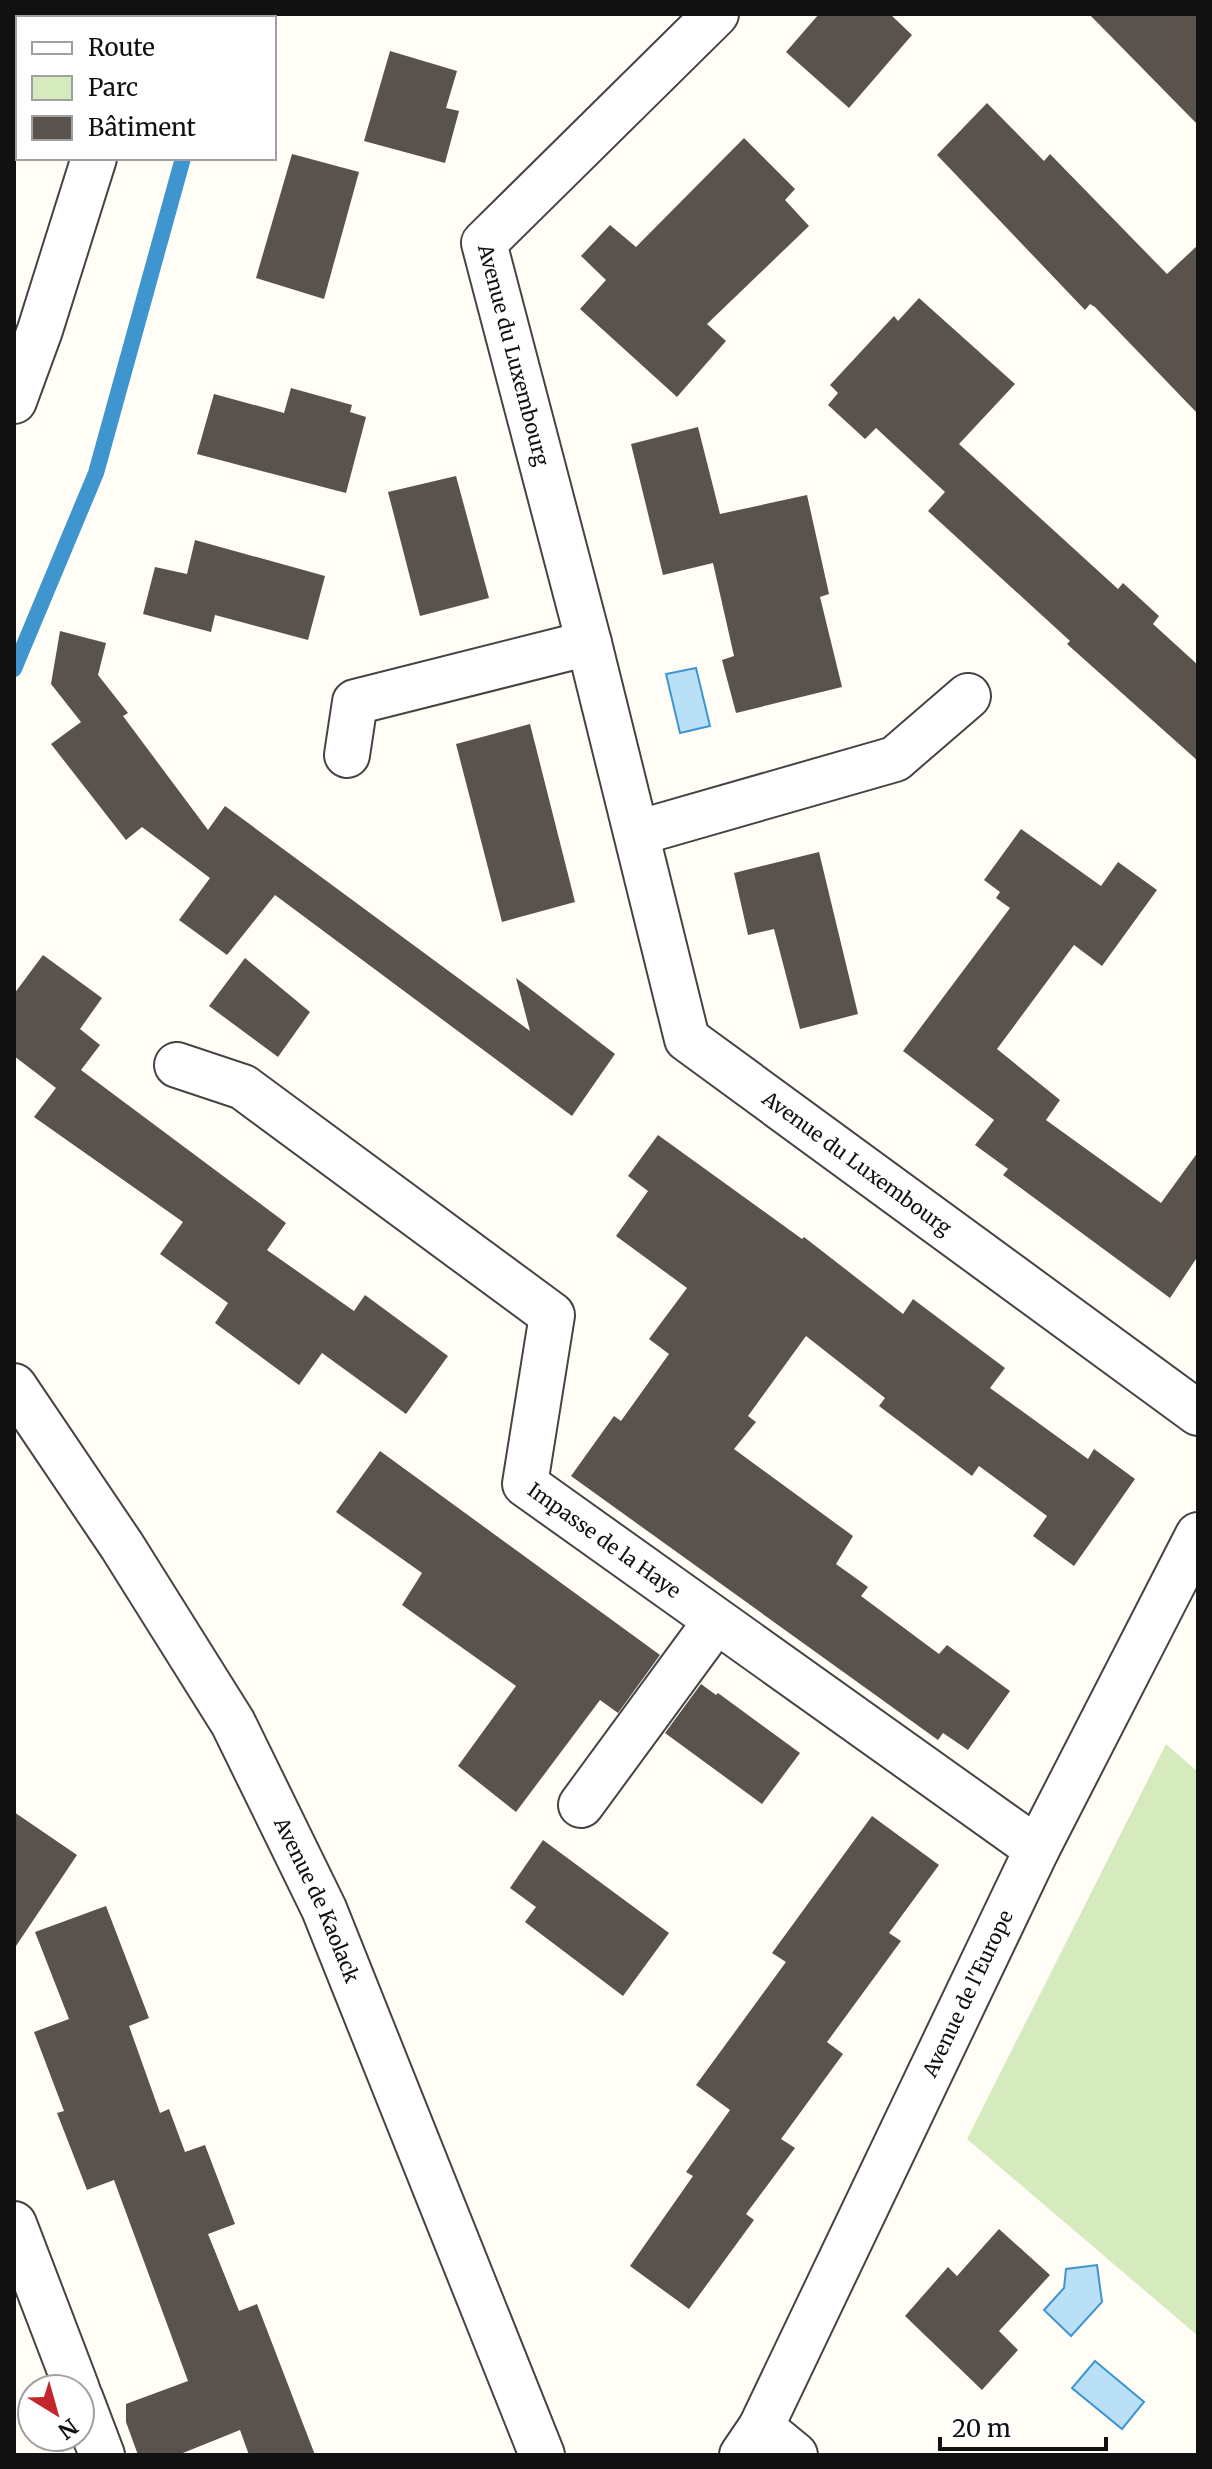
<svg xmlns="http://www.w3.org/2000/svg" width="1212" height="2469" font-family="Merriweather,serif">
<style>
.green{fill:#d5ebbd}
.water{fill:#b9e0f7;stroke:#3f96cf;stroke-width:2}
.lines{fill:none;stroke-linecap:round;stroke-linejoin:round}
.stream{stroke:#3f96cf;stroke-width:16}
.building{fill:#5a524d}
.minor-casing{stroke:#444;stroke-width:48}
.tertiary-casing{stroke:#444;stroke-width:48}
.minor{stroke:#fff;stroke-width:44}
.tertiary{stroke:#fff;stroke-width:44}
.labels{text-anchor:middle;stroke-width:8;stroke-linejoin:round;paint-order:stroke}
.street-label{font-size:20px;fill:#111;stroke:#fff}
</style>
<rect width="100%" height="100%" fill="#fffdf5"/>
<path class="green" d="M 1166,1744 L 1198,1772 L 1198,2336 L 967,2139 Z"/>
<path class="water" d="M 696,668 L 710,726 L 680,733 L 666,674 Z
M 1097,2265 L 1102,2302 L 1071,2336 L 1044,2310 L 1064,2288 L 1066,2269 Z
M 1095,2361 L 1144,2402 L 1122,2429 L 1072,2388 Z"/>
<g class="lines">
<path class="stream" d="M 222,18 L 223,14
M 14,669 L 96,473 L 183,158"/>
</g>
<path class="building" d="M 819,14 L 890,14 L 912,35 L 849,108 L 786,52 Z
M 1089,14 L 1198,14 L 1198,125 Z
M 390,51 L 457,71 L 446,108 L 459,111 L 445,163 L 364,141 Z
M 987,103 L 1044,161 L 1050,154 L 1167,274 L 1198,245 L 1198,414 L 1095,307 L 1090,304 L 1085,310 L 937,155 Z
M 744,138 L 795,189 L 785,200 L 809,226 L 707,324 L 726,341 L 677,397 L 580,309 L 606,280 L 581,256 L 610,225 L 636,247 Z
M 292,154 L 359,172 L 324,299 L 256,278 Z
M 919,298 L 1015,384 L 959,444 L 1118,589 L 1123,583 L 1159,616 L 1153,624 L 1198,665 L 1198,761 L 1067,644 L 1070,641 L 928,511 L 945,492 L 876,428 L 865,439 L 828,405 L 838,393 L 830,385 L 894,316 L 898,321 Z
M 291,388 L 352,405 L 350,412 L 366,417 L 346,493 L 197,454 L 214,394 L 284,413 Z
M 698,427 L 720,514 L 807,495 L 829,594 L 820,597 L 842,687 L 736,713 L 722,660 L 734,656 L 713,563 L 663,575 L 631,444 Z
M 456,476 L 489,598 L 420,616 L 388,492 Z
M 195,540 L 325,576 L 308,640 L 215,615 L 211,632 L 143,614 L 155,567 L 187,574 Z
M 60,631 L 106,643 L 98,675 L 128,713 L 123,716 L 208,830 L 225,806 L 530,1031 L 516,978 L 615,1054 L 572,1116 L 275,895 L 227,955 L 179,920 L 210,878 L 142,827 L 126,840 L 51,744 L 81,722 L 51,684 Z
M 530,724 L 575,902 L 502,922 L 456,744 Z
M 1021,829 L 1101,886 L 1118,862 L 1157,890 L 1102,966 L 1074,945 L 997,1049 L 1060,1100 L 1046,1120 L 1161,1203 L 1198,1152 L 1198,1256 L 1170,1298 L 1003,1175 L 1008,1169 L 975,1145 L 994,1120 L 903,1051 L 1010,908 L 996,898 L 1000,892 L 984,880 Z
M 819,852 L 858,1014 L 800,1029 L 774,929 L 748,935 L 734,873 Z
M 43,955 L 102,998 L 80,1029 L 100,1045 L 81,1070 L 286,1223 L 267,1250 L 354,1311 L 365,1295 L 448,1356 L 406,1414 L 322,1353 L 299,1385 L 215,1323 L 228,1303 L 160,1254 L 183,1222 L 34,1117 L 56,1088 L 14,1056 L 14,994 Z
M 245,958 L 310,1012 L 278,1057 L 209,1006 Z
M 658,1135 L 802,1239 L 804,1237 L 903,1314 L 913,1299 L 1005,1368 L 990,1388 L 1088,1459 L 1094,1449 L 1135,1479 L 1074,1566 L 1033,1536 L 1047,1516 L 979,1466 L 972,1476 L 879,1406 L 885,1398 L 806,1336 L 748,1416 L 756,1422 L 734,1449 L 853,1536 L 836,1564 L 868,1587 L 861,1596 L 939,1654 L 947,1645 L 1010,1691 L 968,1750 L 943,1733 L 938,1740 L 571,1476 L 614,1416 L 621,1421 L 669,1354 L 649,1339 L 687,1288 L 616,1236 L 648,1191 L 628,1176 Z
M 380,1451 L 660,1655 L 618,1713 L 600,1700 L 516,1812 L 458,1766 L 516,1686 L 402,1605 L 422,1573 L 336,1512 Z
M 701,1684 L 716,1695 L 718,1693 L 800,1753 L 762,1804 L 665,1733 Z
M 14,1812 L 77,1855 L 14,1949 Z
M 872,1816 L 939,1865 L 889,1933 L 901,1941 L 827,2042 L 843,2054 L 781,2139 L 795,2148 L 746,2214 L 754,2220 L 689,2309 L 630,2266 L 693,2176 L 686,2172 L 730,2110 L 696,2085 L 786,1962 L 772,1953 Z
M 543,1840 L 669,1933 L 623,1996 L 525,1922 L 536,1907 L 510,1888 Z
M 106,1906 L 149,2018 L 129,2026 L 160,2113 L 169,2109 L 185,2152 L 205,2145 L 235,2224 L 208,2234 L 239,2311 L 257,2304 L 315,2455 L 249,2455 L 240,2430 L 178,2455 L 138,2455 L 126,2422 L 126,2404 L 188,2381 L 114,2180 L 87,2190 L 57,2113 L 64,2111 L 34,2032 L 69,2019 L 35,1932 Z
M 999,2229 L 1050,2275 L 999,2331 L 1018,2350 L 982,2390 L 905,2316 L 948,2267 L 957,2276 Z"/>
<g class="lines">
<g class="minor-casing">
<g id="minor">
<path id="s1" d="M 716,14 L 484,243 L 589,643 L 687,1039 L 1198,1413"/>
<path d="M 138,18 L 140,14"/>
<path d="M 14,401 L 40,330 L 94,158"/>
<path d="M 347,755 L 355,702 L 589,643"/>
<path d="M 637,833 L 895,759 L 968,696"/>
<path id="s2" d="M 177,1065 L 243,1087 L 552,1315 L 525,1484 L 1037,1849"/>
<path d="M 581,1805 L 716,1621"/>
<path d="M 14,2224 L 77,2389"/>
<path d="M 80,2397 L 102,2455"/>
<path d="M 761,2427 L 795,2455"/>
<path id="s3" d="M 742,2455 L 761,2427 L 1037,1849 L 1198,1535"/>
</g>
</g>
<g class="tertiary-casing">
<g id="tertiary">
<path id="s4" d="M 14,1386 L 122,1546 L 233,1723 L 324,1909 L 542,2455"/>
</g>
</g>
<use href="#minor" class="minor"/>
<use href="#tertiary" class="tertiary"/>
</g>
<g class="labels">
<g class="street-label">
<text dy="7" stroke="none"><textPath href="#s1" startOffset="442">Avenue du Luxembourg</textPath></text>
<text dy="7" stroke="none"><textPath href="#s1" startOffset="1358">Avenue du Luxembourg</textPath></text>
<text dy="7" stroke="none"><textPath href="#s2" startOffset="722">Impasse de la Haye</textPath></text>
<text dy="7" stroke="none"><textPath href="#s4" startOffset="598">Avenue de Kaolack</textPath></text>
<text dy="7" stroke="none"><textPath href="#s3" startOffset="514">Avenue de l'Europe</textPath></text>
</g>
</g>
<rect width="1212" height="2469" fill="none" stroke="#111111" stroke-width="32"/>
<rect x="16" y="16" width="260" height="144" fill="#ffffff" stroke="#a0a0a0" stroke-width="2"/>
<rect x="32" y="42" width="40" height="12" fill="#ffffff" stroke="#a0a0a0" stroke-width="2"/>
<text x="88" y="56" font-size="24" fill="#111111">Route</text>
<rect x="32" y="76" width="40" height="24" fill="#d5ebbd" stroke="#a0a0a0" stroke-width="2"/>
<text x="88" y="96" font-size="24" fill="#111111">Parc</text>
<rect x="32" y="116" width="40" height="24" fill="#5a524d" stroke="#a0a0a0" stroke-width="2"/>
<text x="88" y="136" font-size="24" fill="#111111">Bâtiment</text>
<g transform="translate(56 2413) rotate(143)"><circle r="38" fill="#ffffff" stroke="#a0a0a0" stroke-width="2"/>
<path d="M0-6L14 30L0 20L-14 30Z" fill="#c4262e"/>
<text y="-12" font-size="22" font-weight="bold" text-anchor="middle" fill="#111111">N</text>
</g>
<path d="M940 2437v12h166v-12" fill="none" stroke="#111111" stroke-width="4"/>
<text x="952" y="2437" font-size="24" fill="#111111" stroke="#ffffff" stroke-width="6" paint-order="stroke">20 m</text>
</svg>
